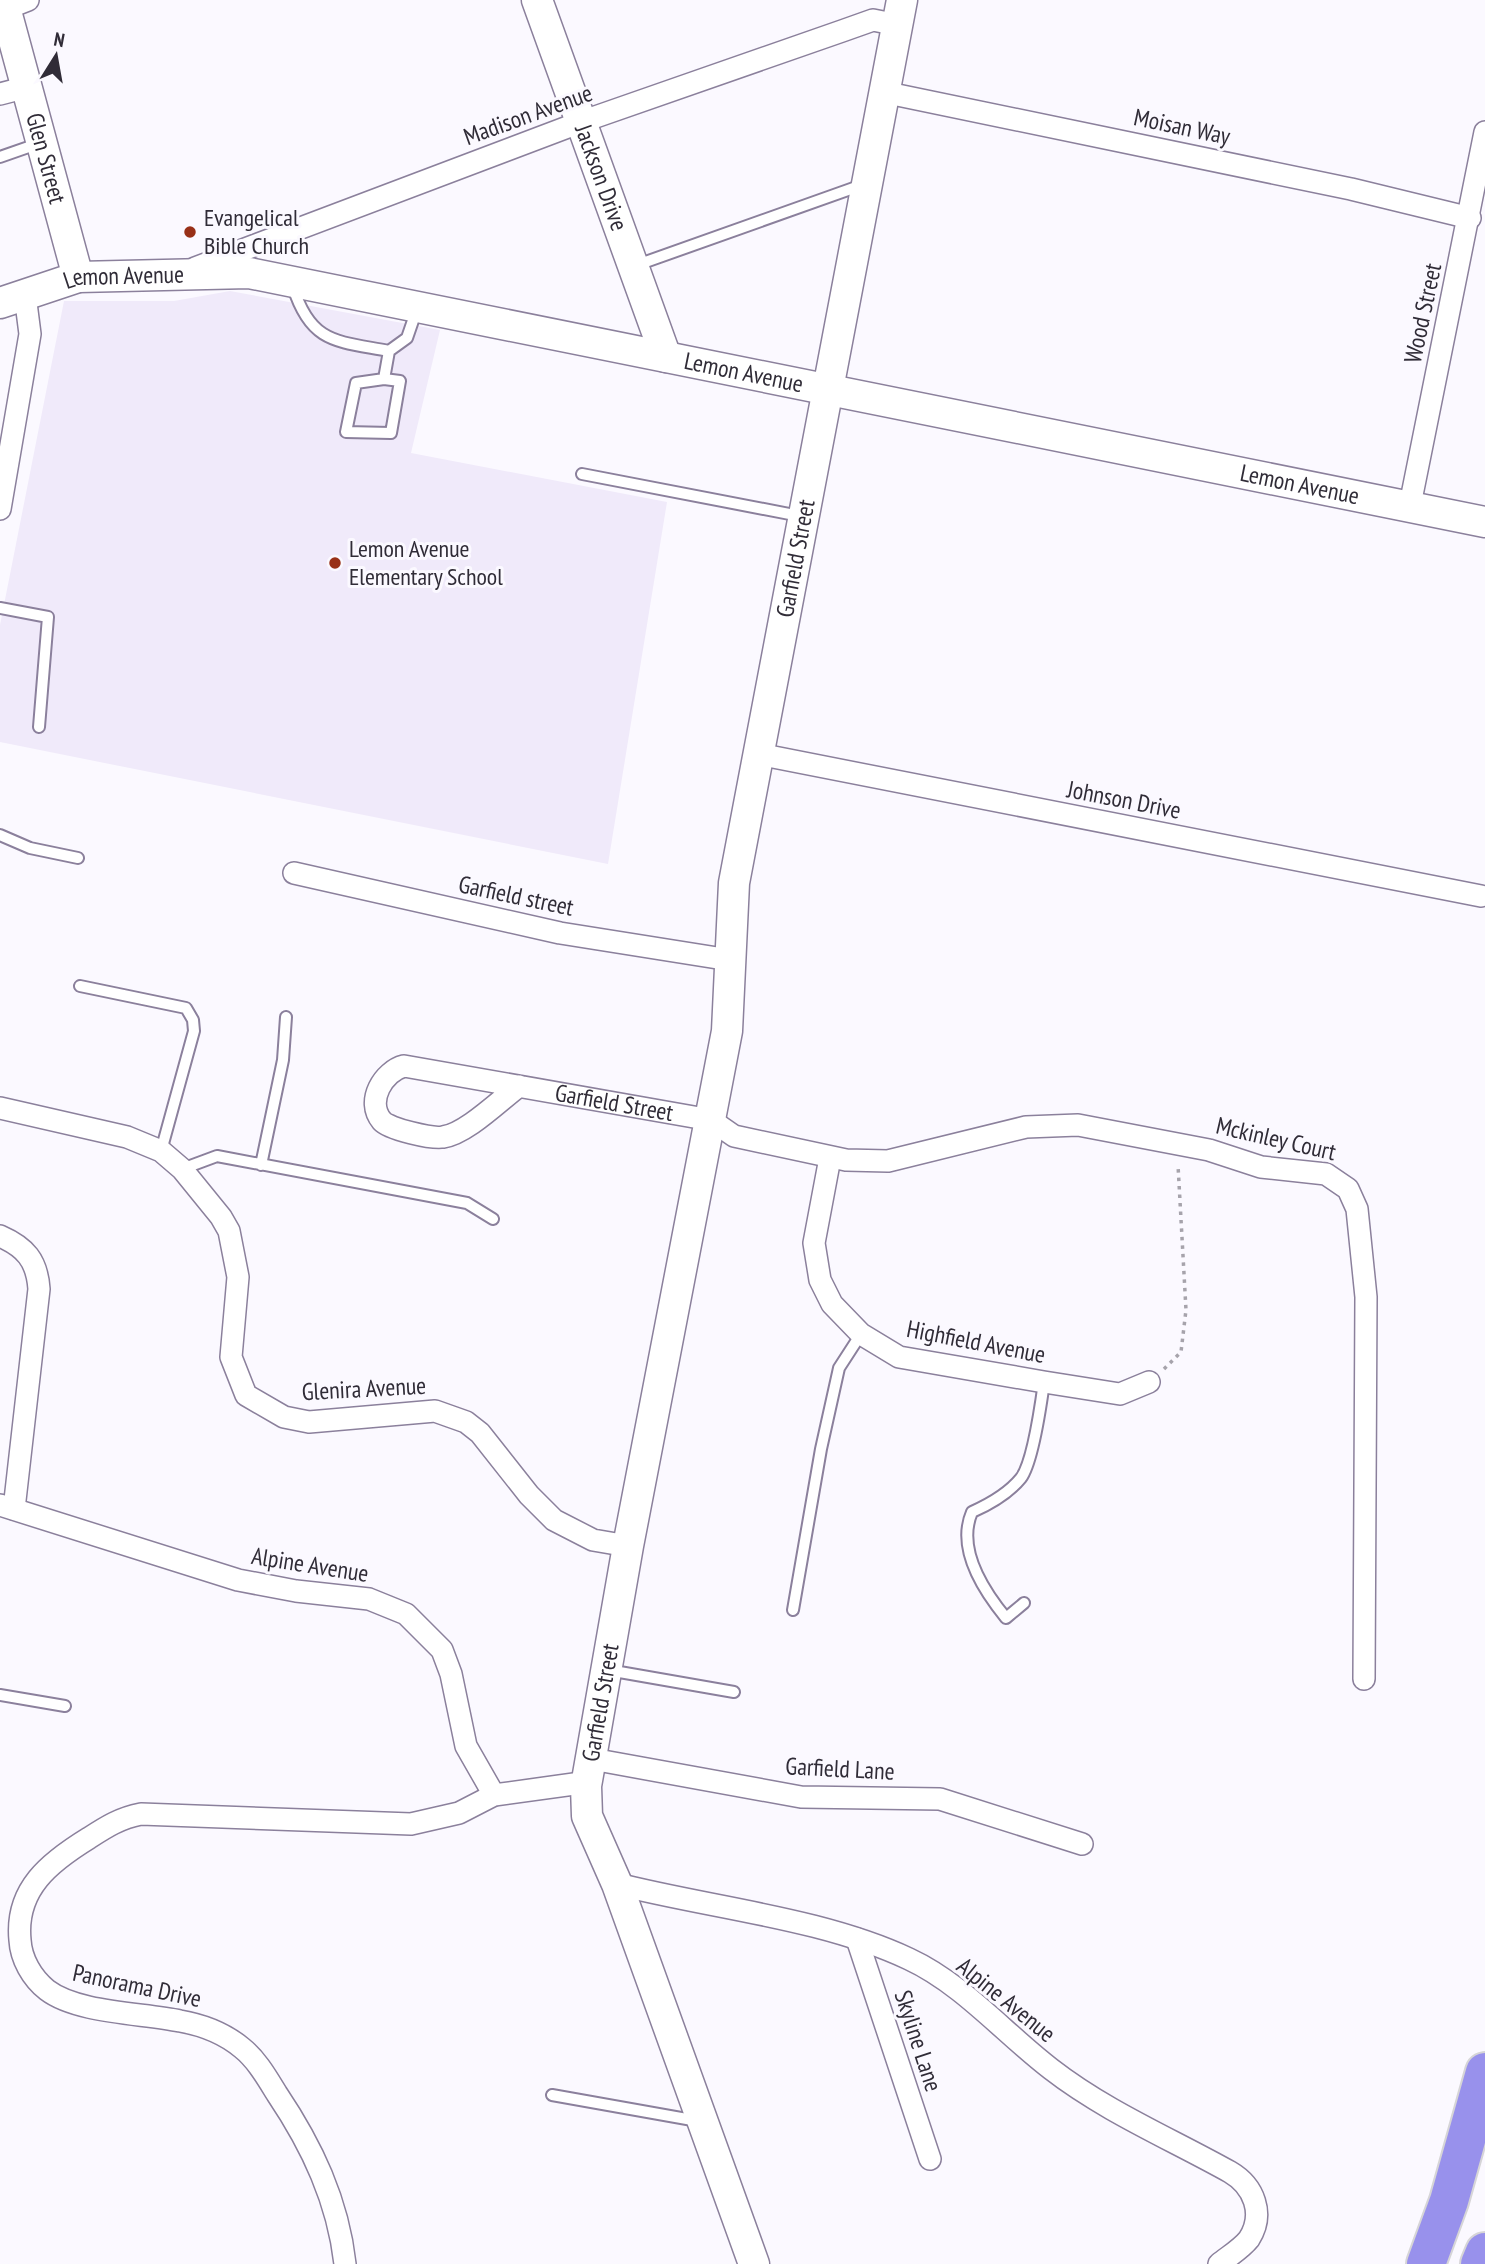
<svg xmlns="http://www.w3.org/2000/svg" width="1485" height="2264" font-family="'PT Sans Narrow',sans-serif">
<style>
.built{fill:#f0eafa}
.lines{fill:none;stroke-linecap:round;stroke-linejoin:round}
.lane-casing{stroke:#8b809c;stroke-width:14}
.street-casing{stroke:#8b809c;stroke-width:24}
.secondary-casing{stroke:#8b809c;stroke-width:33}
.highway-casing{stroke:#d6d5d7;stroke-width:42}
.path{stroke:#a6a3ab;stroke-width:3.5;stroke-dasharray:3.5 5;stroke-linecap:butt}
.lane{stroke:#fff;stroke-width:10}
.street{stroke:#fff;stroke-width:21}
.secondary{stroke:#fff;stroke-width:30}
.highway{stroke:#9891ec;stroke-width:38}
.poi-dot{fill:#983017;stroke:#fbf9ff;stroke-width:2.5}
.labels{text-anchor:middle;stroke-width:6;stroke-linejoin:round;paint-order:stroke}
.street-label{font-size:24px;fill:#302c37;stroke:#fbf9ff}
.poi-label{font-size:24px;fill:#302c37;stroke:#fbf9ff;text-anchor:start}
</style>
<rect width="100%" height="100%" fill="#fbf9ff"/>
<path class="built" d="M 230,291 L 440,330 L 411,453 L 667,502 L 608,864 L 0,742 L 0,625 L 64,301 L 174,301 Z"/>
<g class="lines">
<g class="lane-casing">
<path id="lane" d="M 0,157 L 40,143
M 637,265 L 862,185
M 293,287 C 311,344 337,341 389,351 L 407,338 L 417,309
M 384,379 L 400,381 L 391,433 L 346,432 L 356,383 L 384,379 L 389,351
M 582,474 L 800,516
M 0,608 L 48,617 L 39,727
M 0,835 L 30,848 L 78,858
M 80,986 L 186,1008 L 193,1020 L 194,1031 L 161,1151
M 261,1165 L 283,1060 L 286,1017
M 182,1169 L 217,1156 L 467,1203 L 493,1219
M 1024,1603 L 1006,1618 C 983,1590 956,1549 972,1512 C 990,1504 1008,1494 1021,1478 C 1033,1462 1041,1404 1044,1382
M 793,1610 L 821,1449 L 839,1368 L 861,1334
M 608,1670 L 734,1692
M 0,1695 L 65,1706
M 552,2095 L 698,2121"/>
</g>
<g class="street-casing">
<g id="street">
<path d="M 5,9 L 28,0"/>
<path d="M 883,92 L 1351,189 L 1470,218"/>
<path d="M 0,94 L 27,87"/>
<path d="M 195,268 L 581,122 L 842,31 L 873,20 L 898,25"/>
<path d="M 1410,505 L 1485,132"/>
<path d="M 0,509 L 30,334 L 25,295"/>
<path d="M 758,754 L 1481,896"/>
<path d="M 294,873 L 560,933 L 730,960"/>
<path id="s1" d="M 519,1086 C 500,1100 466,1134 443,1137 C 432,1139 389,1129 382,1121 C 365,1101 384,1071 404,1066 L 711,1120 L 734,1136 L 846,1160 L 888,1161 L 1026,1127 L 1078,1125 L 1209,1150 L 1261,1167 L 1326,1174 L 1348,1189 L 1357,1209 L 1366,1297 L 1364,1679"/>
<path d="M 0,1108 L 127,1137 L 161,1151 L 182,1169 L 221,1217 L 229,1231 L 238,1277 L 231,1357 L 246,1395 L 284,1417 L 309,1422 L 435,1411 L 466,1422 L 480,1433 L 529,1495 L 554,1520 L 593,1540 L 628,1546"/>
<path d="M 830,1158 L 814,1243 L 820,1280 L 832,1304 L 861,1334 L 899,1357 L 1044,1382 L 1120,1394 L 1149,1382"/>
<path d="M 0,1236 C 25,1247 37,1260 39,1289 L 14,1509"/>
<path d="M 0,1505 L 238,1580 L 296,1591 L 369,1599 L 406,1614 L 442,1650 L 451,1674 L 466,1746 L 494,1795"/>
<path d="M 592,1759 L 801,1797 L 940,1799 L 1082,1844"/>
<path d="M 617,1884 C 711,1908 822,1918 909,1959 C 963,1984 1005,2034 1051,2069 C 1105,2111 1171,2139 1230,2172 C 1254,2186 1265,2214 1249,2239 C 1241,2249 1229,2256 1219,2264"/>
<path d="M 857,1939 L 930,2159"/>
<path d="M 345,2264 C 338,2201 312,2146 277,2094 C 267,2078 257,2060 242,2048 C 224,2033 203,2025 180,2021 C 142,2013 77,2013 47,1990 C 32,1978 21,1959 20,1940 C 15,1889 50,1862 89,1838 C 106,1827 120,1818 141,1814 L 411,1824 L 459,1813 L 494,1795 L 574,1784 L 586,1786"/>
</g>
</g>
<g class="secondary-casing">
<g id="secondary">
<path id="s2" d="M 3,0 L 78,277"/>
<path id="s3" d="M 537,0 L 666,357"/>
<path id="s4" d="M 0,303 L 78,277 L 249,273 L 1485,522"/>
<path id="s5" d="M 754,2264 L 617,1884 L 587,1816 L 586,1786 L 628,1546 L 727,1031 L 734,883 L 902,0"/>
</g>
</g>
<g class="highway-casing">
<path id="highway" d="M 1426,2264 L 1449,2201 L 1485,2072
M 1480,2264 L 1485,2252"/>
</g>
<path class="path" d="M 1164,1369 L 1181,1352 L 1186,1310 L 1178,1165"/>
<use href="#lane" class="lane"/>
<use href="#street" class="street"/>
<use href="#secondary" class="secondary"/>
<use href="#highway" class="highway"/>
</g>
<g class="poi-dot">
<circle cx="190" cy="232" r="7"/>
<circle cx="335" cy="563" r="7"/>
</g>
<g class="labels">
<g class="street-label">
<text transform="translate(528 115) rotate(-20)" y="8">Madison Avenue</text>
<text transform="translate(1182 127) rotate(12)" y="8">Moisan Way</text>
<text dy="8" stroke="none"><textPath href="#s2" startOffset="164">Glen Street</textPath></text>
<text dy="8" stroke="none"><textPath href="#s3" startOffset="189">Jackson Drive</textPath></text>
<text dy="8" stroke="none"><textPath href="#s4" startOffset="128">Lemon Avenue</textPath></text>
<text transform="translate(1423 313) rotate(-78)" y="8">Wood Street</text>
<text dy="8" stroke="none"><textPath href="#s4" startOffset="758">Lemon Avenue</textPath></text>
<text dy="8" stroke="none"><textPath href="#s4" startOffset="1325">Lemon Avenue</textPath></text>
<text dy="8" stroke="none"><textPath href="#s5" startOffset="1755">Garfield Street</textPath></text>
<text transform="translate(1124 800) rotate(11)" y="8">Johnson Drive</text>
<text transform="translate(516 896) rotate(12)" y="8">Garfield street</text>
<text dy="8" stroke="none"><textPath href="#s1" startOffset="439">Garfield Street</textPath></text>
<text transform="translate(1276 1139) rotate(13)" y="8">Mckinley Court</text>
<text transform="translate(976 1342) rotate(11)" y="8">Highfield Avenue</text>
<text transform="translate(364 1389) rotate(-3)" y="8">Glenira Avenue</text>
<text transform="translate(310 1565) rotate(9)" y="8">Alpine Avenue</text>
<text dy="8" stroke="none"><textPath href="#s5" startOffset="593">Garfield Street</textPath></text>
<text transform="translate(840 1769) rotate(3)" y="8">Garfield Lane</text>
<text transform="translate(137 1986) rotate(12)" y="8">Panorama Drive</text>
<text transform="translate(1006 2000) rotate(39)" y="8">Alpine Avenue</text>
<text transform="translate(918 2041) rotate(72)" y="8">Skyline Lane</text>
</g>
<g class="poi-label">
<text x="204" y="226">Evangelical<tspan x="204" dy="28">Bible Church</tspan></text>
<text x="349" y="557">Lemon Avenue<tspan x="349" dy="28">Elementary School</tspan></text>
</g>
</g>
<g transform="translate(56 56) rotate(11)" stroke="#fbf9ff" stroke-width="5" paint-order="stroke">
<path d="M0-5L12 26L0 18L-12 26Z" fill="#302c37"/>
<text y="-10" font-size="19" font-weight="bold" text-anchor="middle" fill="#302c37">N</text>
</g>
</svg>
